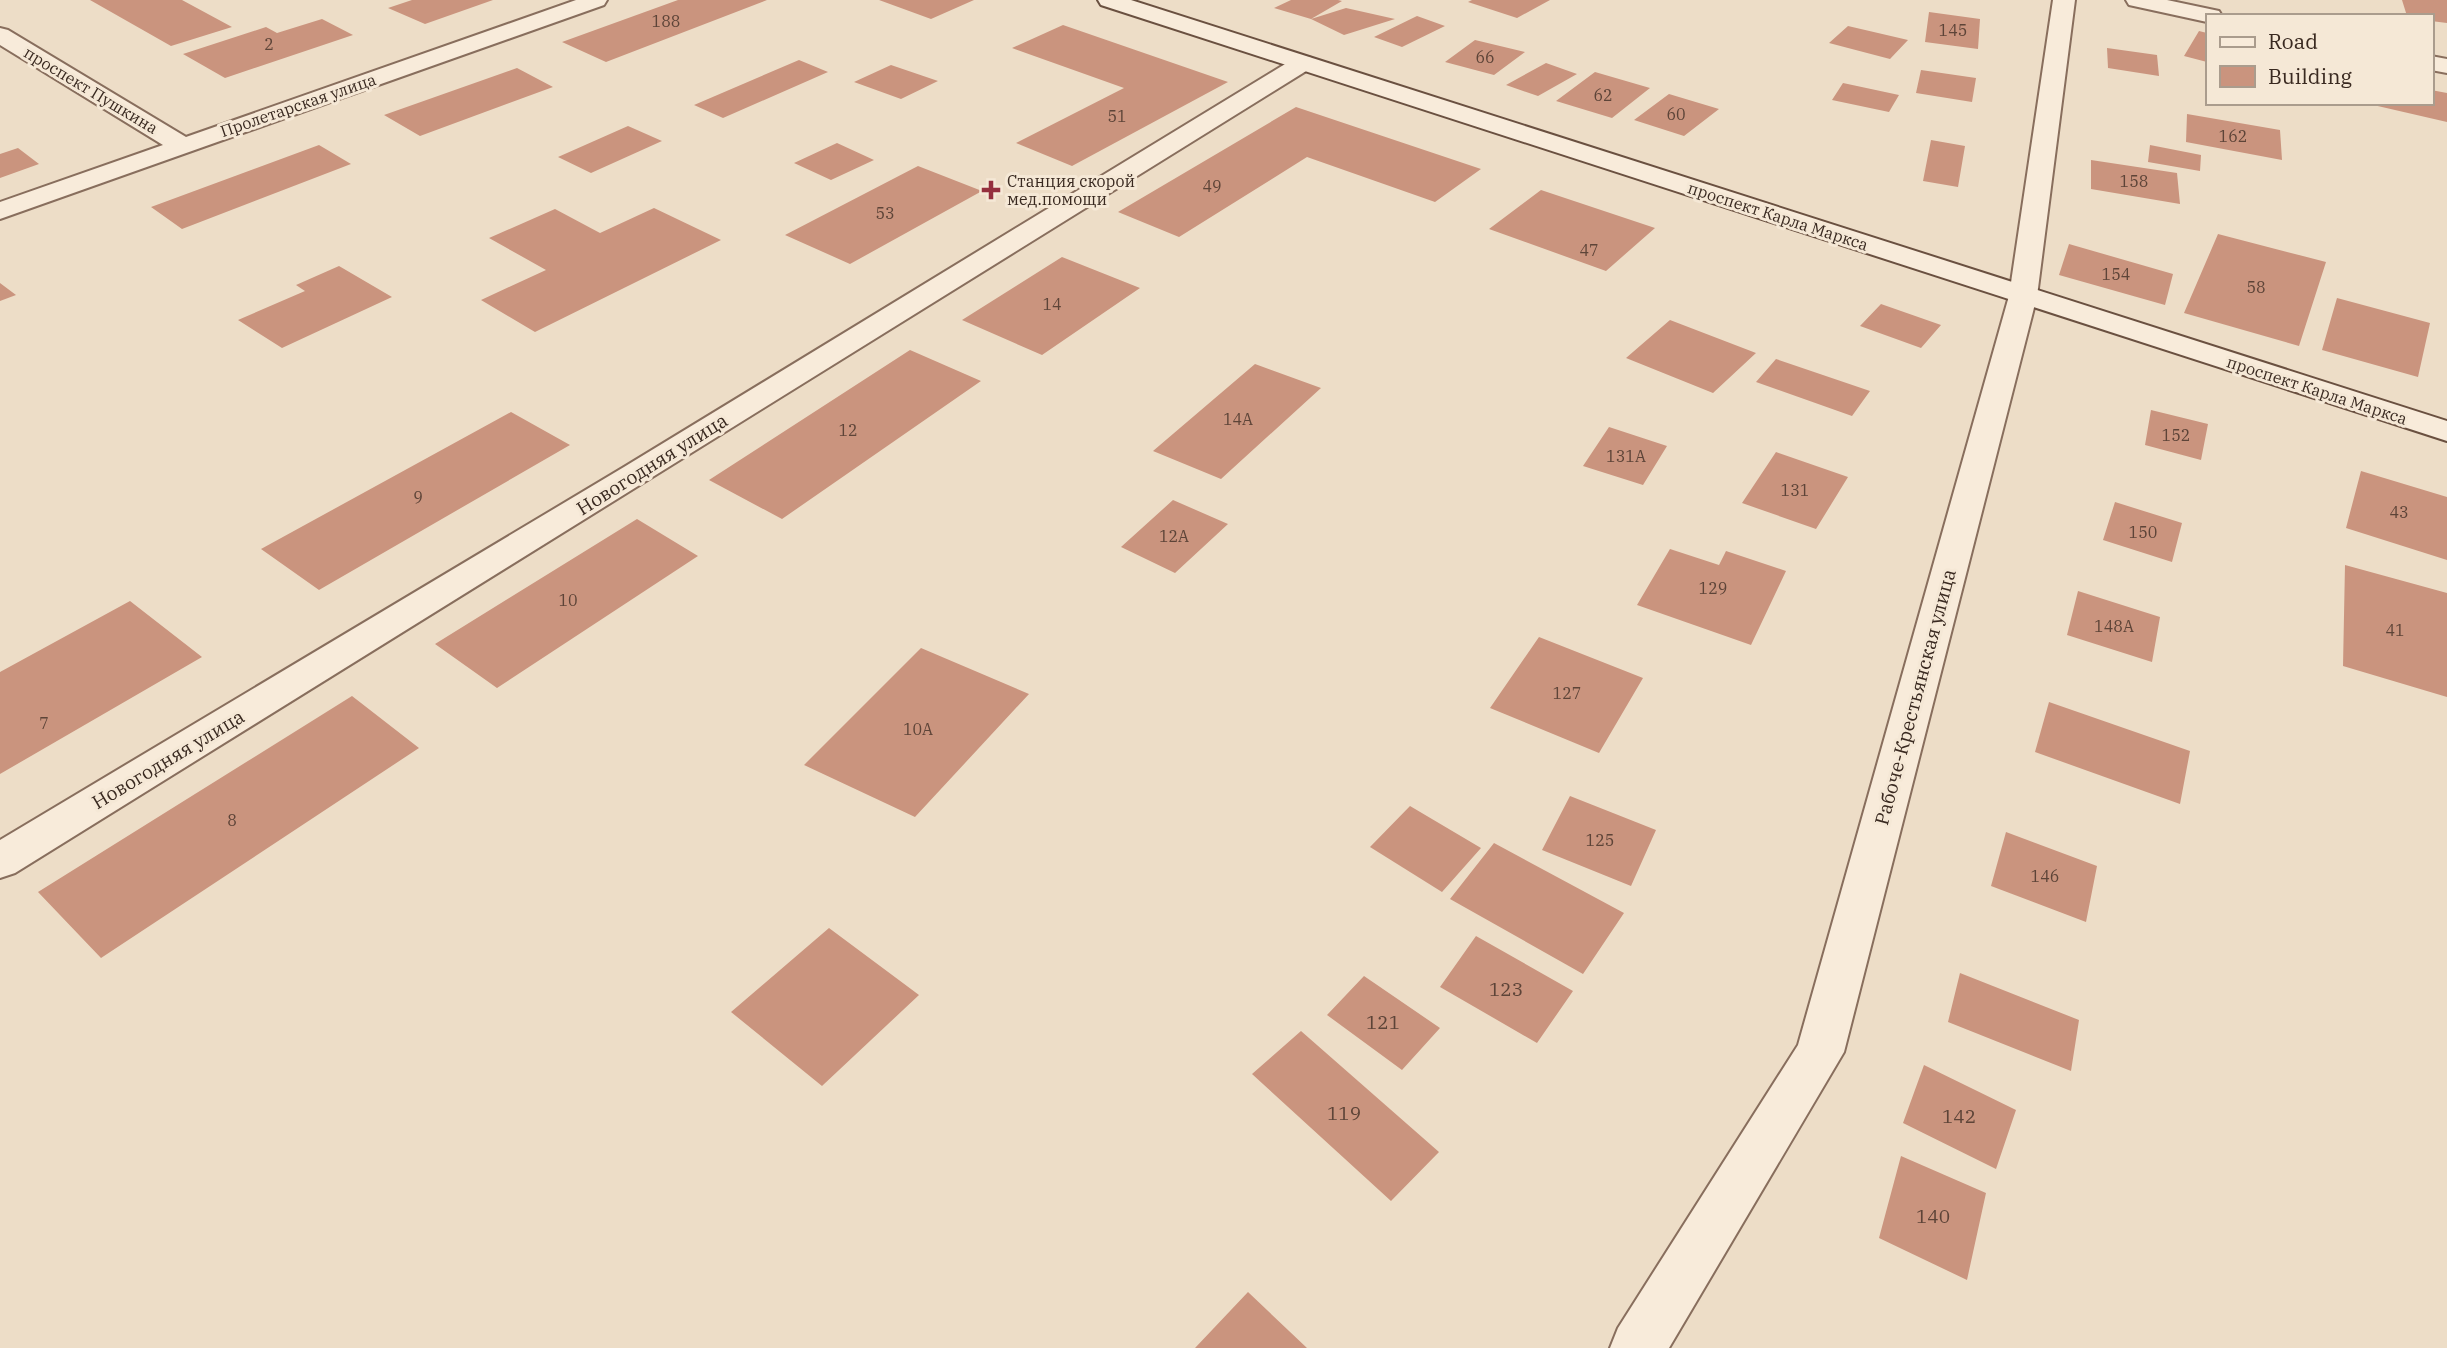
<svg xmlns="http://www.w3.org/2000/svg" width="2447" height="1348" font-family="'IBM Plex Serif',serif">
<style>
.building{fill:#ca947e}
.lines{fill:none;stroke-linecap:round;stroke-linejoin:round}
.minor-casing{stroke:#886e5d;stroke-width:4}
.secondary-casing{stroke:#6a5040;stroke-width:4}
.minor{fill:#f8ebda;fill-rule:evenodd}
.secondary{fill:#f8ebda;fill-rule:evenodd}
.poi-dot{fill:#952f3d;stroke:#f5e8d6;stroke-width:2.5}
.labels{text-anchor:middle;stroke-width:6;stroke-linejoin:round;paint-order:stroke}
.number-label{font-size:16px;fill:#5d4438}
.far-street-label{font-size:16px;fill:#392920;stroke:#f5e8d6}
.far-poi-label{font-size:16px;fill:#392920;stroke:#f5e8d6;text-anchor:start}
.street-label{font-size:19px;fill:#392920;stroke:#f5e8d6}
.near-number-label{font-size:19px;fill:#5d4438}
</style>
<rect width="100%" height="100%" fill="#edddc7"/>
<path class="building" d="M 90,0 L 182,0 L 232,27 L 171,46 Z
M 412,0 L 493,0 L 425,24 L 388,8 Z
M 678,0 L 767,0 L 606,62 L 562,42 Z
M 879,0 L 974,0 L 931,19 Z
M 1291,0 L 1338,0 L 1342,1 L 1311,19 L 1274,8 Z
M 1472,0 L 1550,0 L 1517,18 L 1468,2 Z
M 2402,0 L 2447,0 L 2447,23 L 2431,21 L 2431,16 L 2407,16 Z
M 1346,8 L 1395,19 L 1344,35 L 1311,19 Z
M 1929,12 L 1980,19 L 1978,49 L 1925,42 Z
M 1417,16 L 1445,26 L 1402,47 L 1374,37 Z
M 322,19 L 353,35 L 225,78 L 183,54 L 266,27 L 277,33 Z
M 1063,25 L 1228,82 L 1072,166 L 1016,143 L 1124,88 L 1012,48 Z
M 1848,26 L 1908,40 L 1890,59 L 1829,43 Z
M 2199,31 L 2207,33 L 2207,62 L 2184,56 Z
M 1475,40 L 1525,52 L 1494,75 L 1445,62 Z
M 2107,48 L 2157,55 L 2159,76 L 2108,68 Z
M 799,60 L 828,72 L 723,118 L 694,105 Z
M 1546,63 L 1577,74 L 1538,96 L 1506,85 Z
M 891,65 L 938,81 L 901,99 L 854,82 Z
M 517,68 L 553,87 L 420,136 L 384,115 Z
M 1921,70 L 1976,78 L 1972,102 L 1916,93 Z
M 1595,72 L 1650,88 L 1612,118 L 1556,101 Z
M 1843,83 L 1899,95 L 1889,112 L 1832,100 Z
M 2431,90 L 2447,93 L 2447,122 L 2369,104 L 2431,103 Z
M 1669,94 L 1719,109 L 1684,136 L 1634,120 Z
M 1296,107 L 1481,169 L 1435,202 L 1307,157 L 1179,237 L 1118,212 Z
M 2187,114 L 2280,130 L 2282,160 L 2186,142 Z
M 628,126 L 662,141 L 591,173 L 558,157 Z
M 1931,140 L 1965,146 L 1958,187 L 1923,181 Z
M 837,143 L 874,160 L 831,180 L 794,163 Z
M 319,145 L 351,164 L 182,229 L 151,207 Z
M 2150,145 L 2201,155 L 2200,171 L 2148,162 Z
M 18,148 L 39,164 L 0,178 L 0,154 Z
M 2091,160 L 2177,173 L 2180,204 L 2091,189 Z
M 918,166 L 982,191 L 850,264 L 785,235 Z
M 1541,190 L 1655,228 L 1606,271 L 1489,229 Z
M 654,208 L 721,240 L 535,332 L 481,300 L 546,270 L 489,238 L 555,209 L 600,233 Z
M 2218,234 L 2326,262 L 2299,346 L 2184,313 Z
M 2069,244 L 2173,274 L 2165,305 L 2059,275 Z
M 1062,257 L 1140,288 L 1042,355 L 962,320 Z
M 339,266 L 392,297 L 282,348 L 238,320 L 305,291 L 296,285 Z
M 0,283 L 16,295 L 0,301 Z
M 2337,298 L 2430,323 L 2418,377 L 2322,350 Z
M 1881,304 L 1941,325 L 1921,348 L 1860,326 Z
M 1670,320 L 1756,353 L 1713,393 L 1626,358 Z
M 910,350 L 981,381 L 782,519 L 709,480 Z
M 1776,359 L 1870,391 L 1852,416 L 1756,382 Z
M 1255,364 L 1321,388 L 1221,479 L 1153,451 Z
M 2151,410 L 2208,424 L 2201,460 L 2145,445 Z
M 511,412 L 570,445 L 319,590 L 261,549 Z
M 1609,427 L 1667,446 L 1643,485 L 1583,466 Z
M 1776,452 L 1848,477 L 1816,529 L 1742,503 Z
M 2361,471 L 2447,497 L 2447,560 L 2346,528 Z
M 1173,500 L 1228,524 L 1175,573 L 1121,547 Z
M 2115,502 L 2182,523 L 2172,562 L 2103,540 Z
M 637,519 L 698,556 L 497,688 L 435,644 Z
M 1670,549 L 1719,565 L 1726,551 L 1786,571 L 1751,645 L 1637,605 Z
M 2345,565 L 2447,593 L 2447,697 L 2343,666 Z
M 2078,591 L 2160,617 L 2152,662 L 2067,635 Z
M 130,601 L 202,657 L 0,774 L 0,672 Z
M 1539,637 L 1643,678 L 1599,753 L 1490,708 Z
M 921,648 L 1029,694 L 915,817 L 804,765 Z
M 352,696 L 419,748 L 101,958 L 38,892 Z
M 2049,702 L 2190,751 L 2180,804 L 2035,752 Z
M 1570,796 L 1656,830 L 1631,886 L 1542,850 Z
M 1410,806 L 1481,848 L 1442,892 L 1370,847 Z
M 2006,832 L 2097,866 L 2086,922 L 1991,886 Z
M 1494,843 L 1624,913 L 1583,974 L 1450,899 Z
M 829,928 L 919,995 L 822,1086 L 731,1012 Z
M 1476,936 L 1573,991 L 1537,1043 L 1440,987 Z
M 1960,973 L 2079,1020 L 2071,1071 L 1948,1022 Z
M 1364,976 L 1440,1028 L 1402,1070 L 1327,1015 Z
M 1301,1031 L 1439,1152 L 1391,1201 L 1252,1074 Z
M 1924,1065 L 2016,1110 L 1996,1169 L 1903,1123 Z
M 1901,1156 L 1986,1193 L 1967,1280 L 1879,1238 Z
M 1248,1292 L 1307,1348 L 1195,1348 Z"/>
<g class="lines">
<g class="minor-casing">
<path id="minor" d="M 576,0 L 607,0 L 604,5 L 0,219 L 0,202 L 163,145 L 0,45 L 0,28 L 8,30 L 186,137 Z
M 2053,0 L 2075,0 L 2037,296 L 1844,1052 L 1669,1348 L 1610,1348 L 1618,1328 L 1798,1045 L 2009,296 Z
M 2126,0 L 2167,0 L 2219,11 L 2222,16 L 2207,16 L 2207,22 L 2129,5 Z
M 1303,56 L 1311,58 L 1314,63 L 1311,68 L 15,873 L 0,878 L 0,840 L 624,467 L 1295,58 Z
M 2431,56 L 2447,59 L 2447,73 L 2431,70 Z"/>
</g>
<g class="secondary-casing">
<path id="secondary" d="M 1098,0 L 1131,0 L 2447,421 L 2447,441 L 1101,5 Z"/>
</g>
<use href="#minor" class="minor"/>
<use href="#secondary" class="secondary"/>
</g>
<path class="poi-dot" d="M987.5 179.5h7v7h7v7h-7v7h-7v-7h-7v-7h7z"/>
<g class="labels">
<g class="number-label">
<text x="666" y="27">188</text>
<text x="1953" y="36">145</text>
<text x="269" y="50">2</text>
<text x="1485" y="63">66</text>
<text x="1603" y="101">62</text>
<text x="1676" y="120">60</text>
<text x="1117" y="122">51</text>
<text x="2233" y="142">162</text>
<text x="2134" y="187">158</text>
<text x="1212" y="192">49</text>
<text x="885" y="219">53</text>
<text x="1589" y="256">47</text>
<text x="2116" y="280">154</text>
<text x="2256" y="293">58</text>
<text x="1052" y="310">14</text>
<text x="1238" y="425">14А</text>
<text x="848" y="436">12</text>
<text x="2176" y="441">152</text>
<text x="1626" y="462">131А</text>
<text x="1795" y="496">131</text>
<text x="418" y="503">9</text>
<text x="2399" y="518">43</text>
<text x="2143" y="538">150</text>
<text x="1174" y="542">12А</text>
<text x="1713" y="594">129</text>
<text x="568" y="606">10</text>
<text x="2114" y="632">148А</text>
<text x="2395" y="636">41</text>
<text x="1567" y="699">127</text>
<text x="44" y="729">7</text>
<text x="918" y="735">10А</text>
<text x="232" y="826">8</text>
<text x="1600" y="846">125</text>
<text x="2045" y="882">146</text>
</g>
<g class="far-street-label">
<text transform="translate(91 90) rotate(31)" y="6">проспект Пушкина</text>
<text transform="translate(298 105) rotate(-19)" y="6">Пролетарская улица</text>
<text transform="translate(1778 216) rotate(18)" y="6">проспект Карла Маркса</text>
<text transform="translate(2317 390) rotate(18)" y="6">проспект Карла Маркса</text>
</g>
<g class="far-poi-label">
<text x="1007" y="187">Станция скорой<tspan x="1007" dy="18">мед.помощи</tspan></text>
</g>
<g class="street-label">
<text transform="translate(652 464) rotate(-32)" y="7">Новогодняя улица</text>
<text transform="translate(1915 697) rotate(-75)" y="7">Рабоче-Крестьянская улица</text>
<text transform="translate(168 759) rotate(-31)" y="7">Новогодняя улица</text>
</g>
<g class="near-number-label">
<text x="1506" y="996">123</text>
<text x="1383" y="1029">121</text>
<text x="1344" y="1120">119</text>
<text x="1959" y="1123">142</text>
<text x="1933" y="1223">140</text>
</g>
</g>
<rect x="2206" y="14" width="228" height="91" fill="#f5e8d6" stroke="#aa9c8d" stroke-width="2"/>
<rect x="2220" y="37" width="35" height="10" fill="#f8ebda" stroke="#aa9c8d" stroke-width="2"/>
<text x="2268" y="49" font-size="21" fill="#392920">Road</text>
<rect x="2220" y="66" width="35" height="21" fill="#ca947e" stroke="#aa9c8d" stroke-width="2"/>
<text x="2268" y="84" font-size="21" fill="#392920">Building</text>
</svg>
